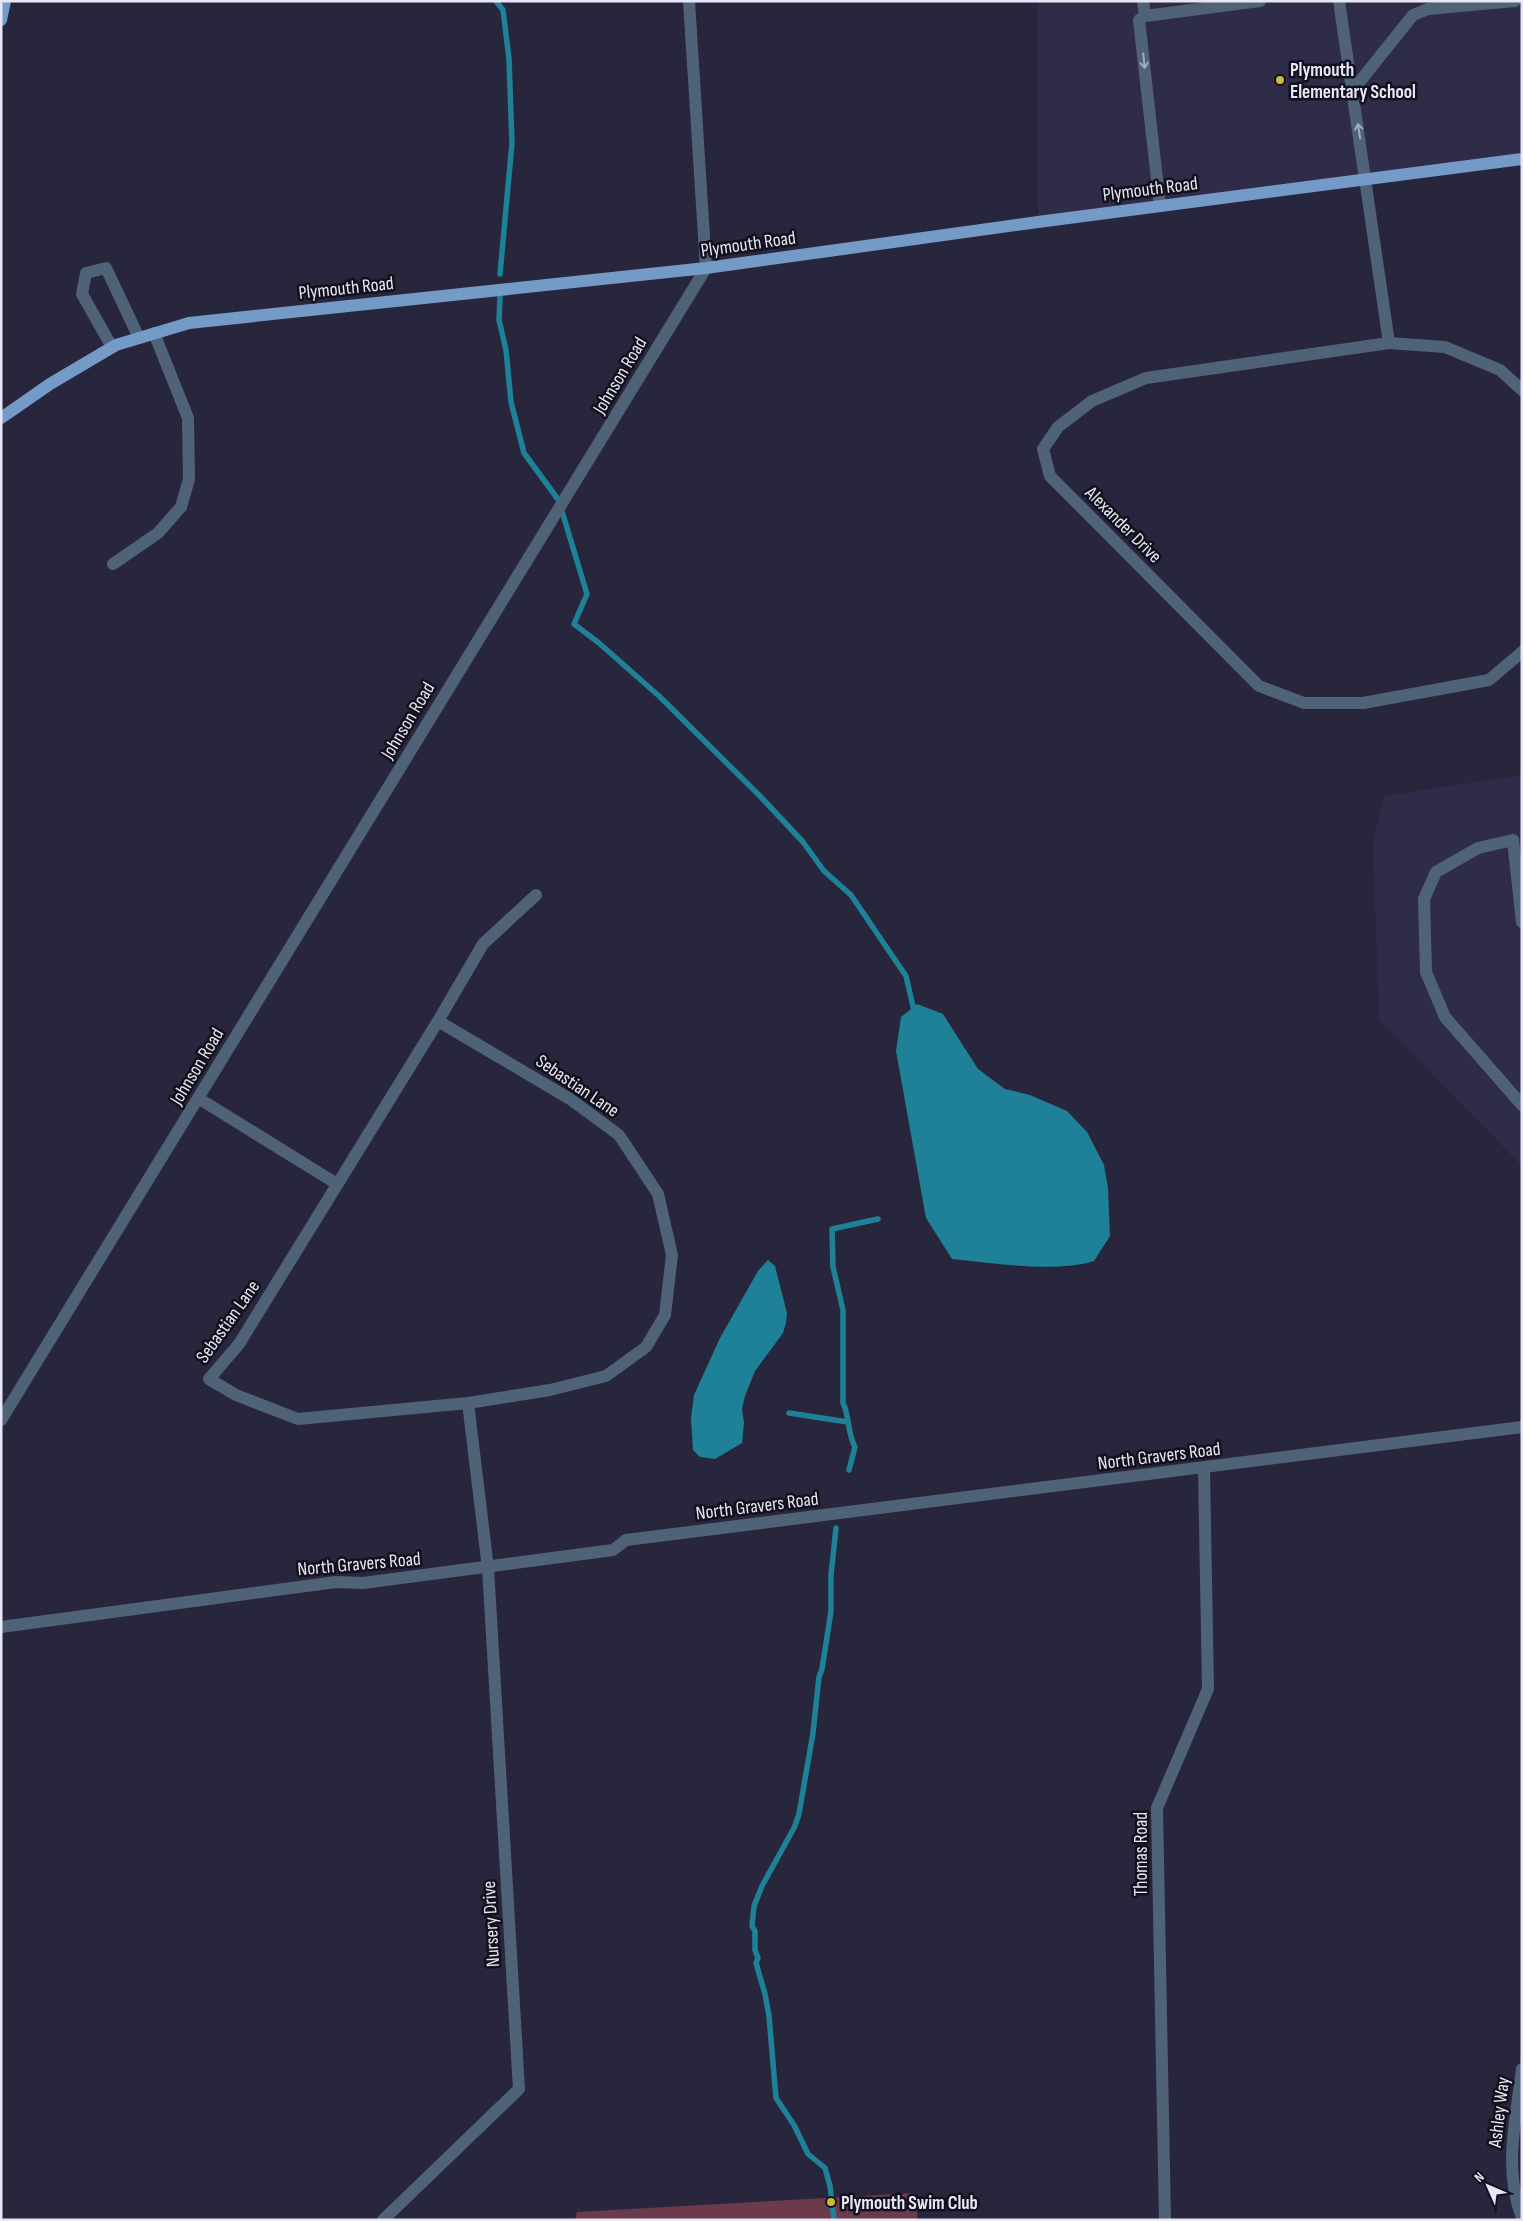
<svg xmlns="http://www.w3.org/2000/svg" width="1523" height="2221" font-family="'Sofia Sans Condensed',sans-serif">
<style>
.built{fill:#2f2c4a}
.green{fill:#6b3a4c}
.water{fill:#1e8198}
.lines{fill:none;stroke-linecap:round;stroke-linejoin:round}
.stream{stroke:#1e8198;stroke-width:5.5}
.minor{stroke:#506278;stroke-width:12}
.major{stroke:#749ac7;stroke-width:12}
.oneway{stroke:#a3abbe}
.poi-dot{fill:#cbba39;stroke:#11101b;stroke-width:2}
.labels{text-anchor:middle;stroke-width:5;stroke-linejoin:round;paint-order:stroke}
.poi-label{font-size:19px;font-weight:bold;fill:#e7e7f7;stroke:#11101b;text-anchor:start}
.street-label{font-size:19px;fill:#e7e7f7;stroke:#11101b}
</style>
<rect width="100%" height="100%" fill="#28263d"/>
<path class="built" d="M 1038,1 L 1522,1 L 1522,159 L 1038,222 Z
M 1522,775 L 1522,1166 L 1379,1019 L 1373,842 L 1384,796 Z"/>
<path class="green" d="M 914,2193 L 918,2220 L 575,2220 L 577,2212 Z"/>
<path class="water" d="M 917,1004 L 943,1014 L 978,1069 L 1005,1089 L 1030,1095 L 1067,1111 L 1087,1132 L 1104,1165 L 1108,1188 L 1110,1236 L 1094,1261 C 1055,1273 993,1263 952,1259 L 926,1218 L 896,1051 L 901,1017 Z
M 768,1260 L 775,1266 L 787,1313 L 786,1323 L 783,1333 L 755,1371 L 745,1396 L 742,1409 L 744,1423 L 742,1443 L 715,1459 L 700,1457 L 693,1450 L 691,1418 L 694,1395 L 720,1338 L 758,1271 Z"/>
<g class="lines">
<path class="stream" d="M 496,1 L 503,10 L 509,59 L 512,143 L 500,274
M 500,297 L 499,320 L 506,350 L 511,402 L 524,453 L 557,498
M 561,508 L 587,594 L 574,624 L 599,643 L 659,696 L 760,796 L 803,842 L 824,871 L 851,895 L 906,976 L 915,1015
M 789,1413 L 848,1422
M 849,1470 L 855,1447 C 847,1433 850,1417 843,1403 L 843,1310 L 833,1267 L 832,1229 L 878,1219
M 834,2220 L 830,2186 L 825,2168 L 808,2154 L 794,2125 L 776,2098 L 769,2016 L 765,1994 L 756,1963 L 758,1958 L 755,1950 L 755,1931 L 752,1926 L 754,1906 L 762,1886 L 794,1828 L 799,1814 L 813,1733 L 819,1677 L 822,1669 L 831,1611 L 831,1575 L 836,1528"/>
<path class="minor" d="M 1143,1 L 1145,16
M 1339,1 L 1389,343
M 1353,90 L 1413,15 L 1428,9 L 1515,1
M 1160,206 L 1139,20 L 1145,16 L 1260,1
M 112,347 L 82,294 L 86,273 L 106,268 L 139,338
M 1522,390 L 1500,370 L 1445,347 L 1389,343 L 1146,378 L 1092,401 L 1058,427 L 1043,449 L 1050,476 L 1259,686 L 1304,703 L 1363,703 L 1489,680 L 1522,652
M 113,564 L 158,533 L 181,507 L 189,479 L 188,418 L 154,333
M 1522,922 L 1513,840 L 1478,848 L 1436,872 L 1424,899 L 1426,972 L 1445,1017 L 1522,1105
M 438,1021 L 483,944 L 536,895
M 198,1098 L 337,1184
M 1,1420 L 706,268 L 689,1
M 1,1627 L 336,1582 L 363,1583 L 613,1550 L 626,1540 L 1522,1427
M 1522,2069 C 1516,2121 1503,2167 1522,2218
M 383,2220 L 519,2089 L 488,1568 L 468,1403 L 550,1390 L 606,1376 L 646,1347 L 665,1315 L 672,1255 L 658,1194 L 619,1135 L 570,1099 L 438,1021 L 239,1344 L 209,1379 L 236,1395 L 298,1419 L 468,1403
M 1165,2220 L 1157,1808 L 1208,1689 L 1204,1469"/>
<path class="major" d="M 1,20 L 5,1
M 1,418 L 50,384 L 116,345 L 189,323 L 706,268 L 1038,222 L 1522,159"/>
</g>
<defs><path id="oneway-shaft" d="M-6 0H5M1.5-3L5.5 0L1.5 3" fill="none" stroke-width="1.6" stroke-linecap="round" stroke-linejoin="round" transform="scale(1.25)"/></defs>
<g class="oneway">
<use href="#oneway-shaft" transform="translate(1144 61) rotate(84)"/>
<use href="#oneway-shaft" transform="translate(1359 131) rotate(-99)"/>
</g>
<g class="poi-dot">
<circle cx="1280" cy="80" r="5"/>
<circle cx="831" cy="2202" r="5"/>
</g>
<g class="labels">
<g class="poi-label">
<text x="1290" y="76">Plymouth<tspan x="1290" dy="22">Elementary School</tspan></text>
<text x="841" y="2209">Plymouth Swim Club</text>
</g>
<g class="street-label">
<text transform="translate(1150 188) rotate(-7)" y="7">Plymouth Road</text>
<text transform="translate(748 243) rotate(-8)" y="7">Plymouth Road</text>
<text transform="translate(346 287) rotate(-6)" y="7">Plymouth Road</text>
<text transform="translate(619 375) rotate(-59)" y="7">Johnson Road</text>
<text transform="translate(1124 524) rotate(45)" y="7">Alexander Drive</text>
<text transform="translate(407 720) rotate(-59)" y="7">Johnson Road</text>
<text transform="translate(196 1066) rotate(-59)" y="7">Johnson Road</text>
<text transform="translate(578 1085) rotate(34)" y="7">Sebastian Lane</text>
<text transform="translate(227 1321) rotate(-55)" y="7">Sebastian Lane</text>
<text transform="translate(1159 1455) rotate(-7)" y="7">North Gravers Road</text>
<text transform="translate(757 1505) rotate(-7)" y="7">North Gravers Road</text>
<text transform="translate(359 1563) rotate(-5)" y="7">North Gravers Road</text>
<text transform="translate(1140 1854) rotate(-90)" y="7">Thomas Road</text>
<text transform="translate(490 1924) rotate(-93)" y="7">Nursery Drive</text>
<text transform="translate(1498 2112) rotate(-83)" y="7">Ashley Way</text>
</g>
</g>
<rect width="1523" height="2221" fill="none" stroke="#e7e7f7" stroke-width="5"/>
<g transform="translate(1488 2186) rotate(315)" stroke="#11101b" stroke-width="4" paint-order="stroke">
<path d="M0-4L9 19L0 12L-9 19Z" fill="#e7e7f7"/>
<text y="-8" font-size="14" font-weight="bold" text-anchor="middle" fill="#e7e7f7">N</text>
</g>
</svg>
